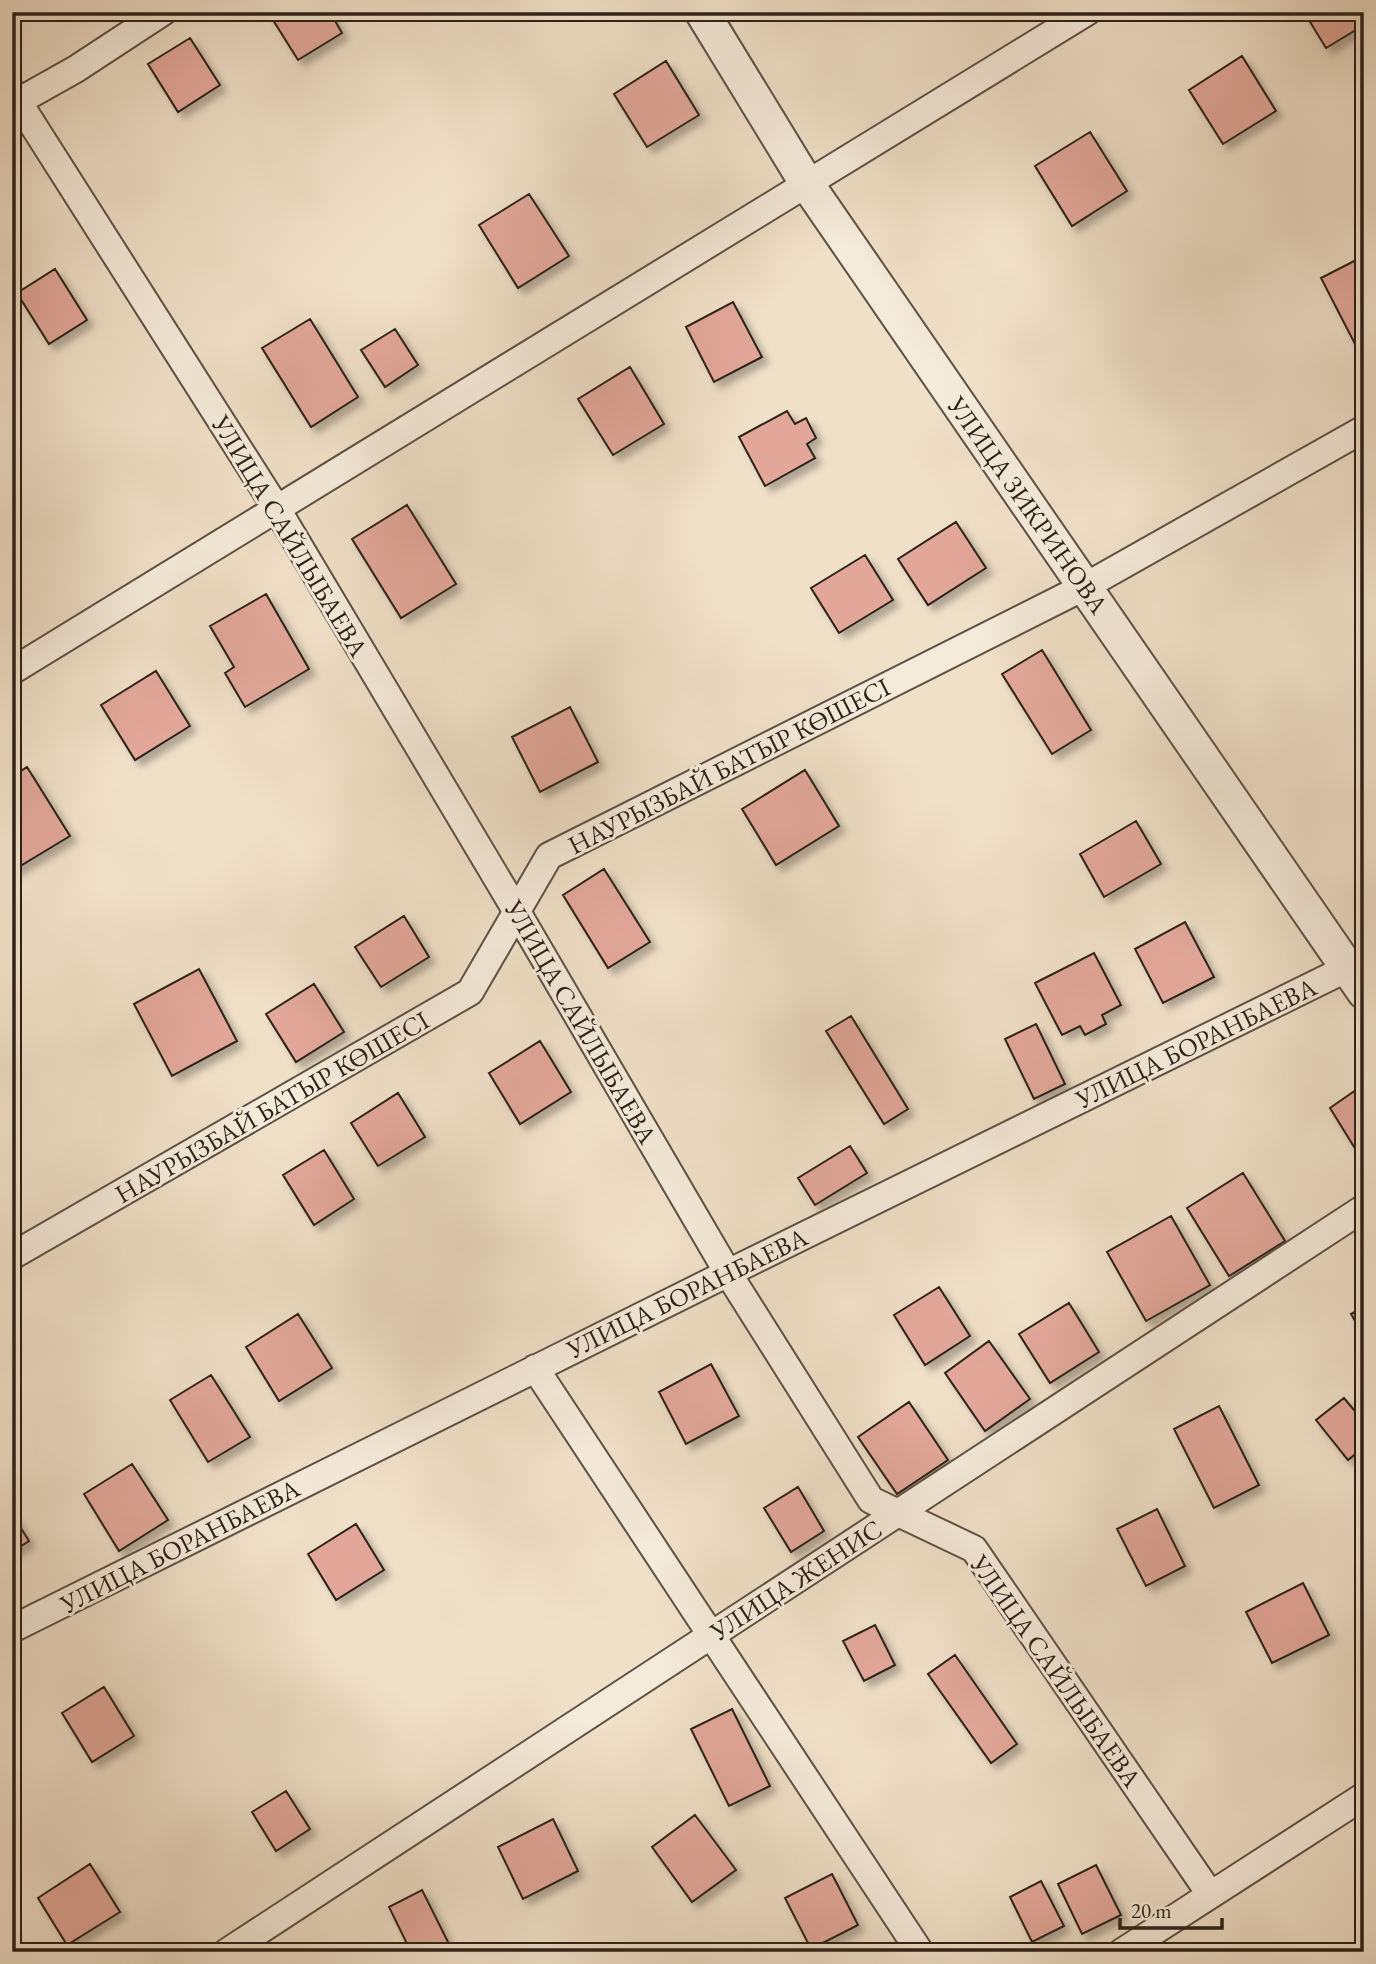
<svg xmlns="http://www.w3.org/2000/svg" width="1376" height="1964" font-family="'EB Garamond',serif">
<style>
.building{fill:#e2a799;stroke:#2c2117;stroke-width:2;filter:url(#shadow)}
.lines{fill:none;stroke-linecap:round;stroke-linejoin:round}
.minor-casing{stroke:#5d5143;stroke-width:30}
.tertiary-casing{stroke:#5d5143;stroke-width:37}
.minor{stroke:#f5ebdb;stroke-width:26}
.tertiary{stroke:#f5ebdb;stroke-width:33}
.labels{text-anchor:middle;stroke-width:6;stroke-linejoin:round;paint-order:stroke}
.street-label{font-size:26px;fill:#2c2117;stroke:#f5ebdb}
</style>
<defs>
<filter id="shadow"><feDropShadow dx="6" dy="6" stdDeviation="3.5" flood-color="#0004"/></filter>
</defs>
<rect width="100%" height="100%" fill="#f0e0c8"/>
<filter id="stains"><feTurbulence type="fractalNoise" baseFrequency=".00286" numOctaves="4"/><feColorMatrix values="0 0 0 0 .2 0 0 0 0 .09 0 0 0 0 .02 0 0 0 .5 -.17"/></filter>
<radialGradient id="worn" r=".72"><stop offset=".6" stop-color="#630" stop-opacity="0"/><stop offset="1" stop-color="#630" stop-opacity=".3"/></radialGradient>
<path class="building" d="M 268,12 L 330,12 L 342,33 L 298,60 Z
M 1304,12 L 1363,12 L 1364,25 L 1326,48 Z
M 190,38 L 220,85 L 178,112 L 148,64 Z
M 1242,56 L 1276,111 L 1223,144 L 1189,90 Z
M 666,61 L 699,115 L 647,147 L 614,94 Z
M 1090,132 L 1127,191 L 1072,226 L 1035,166 Z
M 529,194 L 569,256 L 518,288 L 479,225 Z
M 1364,256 L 1364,340 L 1355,344 L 1321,278 Z
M 55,269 L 87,320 L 49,344 L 17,293 Z
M 733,302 L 762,357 L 714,382 L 686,327 Z
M 310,319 L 358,397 L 311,427 L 262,348 Z
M 395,329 L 418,365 L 385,387 L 361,350 Z
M 630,367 L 664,424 L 613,455 L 578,399 Z
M 787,411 L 795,424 L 806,418 L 816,438 L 807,444 L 815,458 L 765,486 L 739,437 Z
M 407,505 L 456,584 L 401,618 L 352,539 Z
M 956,522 L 986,568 L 928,605 L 898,559 Z
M 865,555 L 893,600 L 839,633 L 811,588 Z
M 266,594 L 309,669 L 245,707 L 225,673 L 234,667 L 210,626 Z
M 1042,650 L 1091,730 L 1052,754 L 1002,674 Z
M 156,671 L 190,726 L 135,760 L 101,705 Z
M 570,707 L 598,762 L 540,792 L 512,737 Z
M 27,767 L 70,836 L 12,871 L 12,777 Z
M 805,770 L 839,826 L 776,865 L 742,809 Z
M 1136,821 L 1161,864 L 1104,897 L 1080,854 Z
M 604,869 L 650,942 L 608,968 L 563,895 Z
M 404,916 L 429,957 L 381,987 L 355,947 Z
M 1185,922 L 1214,977 L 1163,1003 L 1135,949 Z
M 1094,953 L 1121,1005 L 1102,1015 L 1106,1024 L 1085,1035 L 1080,1026 L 1062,1035 L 1035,983 Z
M 199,969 L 237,1041 L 172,1076 L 134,1004 Z
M 314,984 L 344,1032 L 296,1062 L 266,1014 Z
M 851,1016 L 908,1109 L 884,1124 L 826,1031 Z
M 1036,1024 L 1065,1084 L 1034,1099 L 1005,1039 Z
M 540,1041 L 571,1092 L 520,1124 L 489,1073 Z
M 1356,1090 L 1364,1102 L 1364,1163 L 1330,1108 Z
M 398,1093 L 425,1137 L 378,1166 L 351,1123 Z
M 850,1146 L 867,1173 L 815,1205 L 798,1178 Z
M 324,1150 L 354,1199 L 314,1225 L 283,1175 Z
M 1243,1173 L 1285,1241 L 1229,1276 L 1187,1208 Z
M 1171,1216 L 1210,1285 L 1146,1321 L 1107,1252 Z
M 939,1287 L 970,1336 L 925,1365 L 894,1315 Z
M 1069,1303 L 1099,1352 L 1050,1383 L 1019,1334 Z
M 1364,1307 L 1364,1337 L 1351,1314 Z
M 298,1314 L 332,1368 L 279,1401 L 246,1347 Z
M 989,1341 L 1030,1399 L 985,1431 L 945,1373 Z
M 711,1364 L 739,1416 L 686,1444 L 659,1392 Z
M 211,1375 L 250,1437 L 208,1462 L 170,1400 Z
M 1344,1398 L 1364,1422 L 1364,1447 L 1348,1460 L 1316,1420 Z
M 909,1402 L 948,1460 L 897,1494 L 858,1437 Z
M 1219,1406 L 1259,1485 L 1214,1508 L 1174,1429 Z
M 132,1464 L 168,1520 L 119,1551 L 84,1494 Z
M 798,1487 L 824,1531 L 791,1552 L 764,1508 Z
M 1157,1509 L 1185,1566 L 1146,1586 L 1117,1529 Z
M 12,1514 L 29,1541 L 12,1552 Z
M 356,1524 L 384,1570 L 336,1600 L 308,1554 Z
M 1303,1583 L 1329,1635 L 1272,1663 L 1246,1612 Z
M 875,1625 L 895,1665 L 864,1681 L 843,1641 Z
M 955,1655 L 1017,1744 L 991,1763 L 928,1674 Z
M 104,1687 L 134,1736 L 92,1762 L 62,1713 Z
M 732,1709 L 770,1786 L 729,1806 L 691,1729 Z
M 286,1791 L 310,1829 L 276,1851 L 252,1812 Z
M 695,1815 L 736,1870 L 692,1902 L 652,1847 Z
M 553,1819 L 578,1871 L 523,1899 L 498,1847 Z
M 90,1864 L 120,1912 L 67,1945 L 38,1898 Z
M 1096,1865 L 1121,1915 L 1082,1934 L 1058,1884 Z
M 832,1874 L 858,1925 L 811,1949 L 785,1898 Z
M 1041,1881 L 1064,1926 L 1032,1942 L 1010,1897 Z
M 422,1890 L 452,1950 L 448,1952 L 411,1952 L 389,1907 Z
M 12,1934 L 23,1952 L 12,1952 Z"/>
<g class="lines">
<g class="minor-casing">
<path id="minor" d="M 12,92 L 277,509 L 517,912 L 728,1273 L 871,1500 L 974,1549 L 1210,1894
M 12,105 L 76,69 L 163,12
M 12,671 L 1087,12
M 12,1256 L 470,992 L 549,856 L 1084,587 L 1364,429
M 535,1368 L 920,1952
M 12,1629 L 728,1273 L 1364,960
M 227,1952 L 1364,1208
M 1122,1952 L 1364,1796"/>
</g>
<g class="tertiary-casing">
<path id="tertiary" d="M 702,12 L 807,184 L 1364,992"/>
</g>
<use href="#minor" class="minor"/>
<use href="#tertiary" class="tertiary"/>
</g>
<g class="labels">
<g class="street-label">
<text transform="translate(1028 505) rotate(55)" y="9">УЛИЦА ЗИКРИНОВА</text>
<text transform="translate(290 536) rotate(59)" y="9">УЛИЦА САЙЛЫБАЕВА</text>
<text transform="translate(729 766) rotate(-27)" y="9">НАУРЫЗБАЙ БАТЫР КӨШЕСІ</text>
<text transform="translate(581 1022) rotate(60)" y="9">УЛИЦА САЙЛЫБАЕВА</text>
<text transform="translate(1196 1043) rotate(-26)" y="9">УЛИЦА БОРАНБАЕВА</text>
<text transform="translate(272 1107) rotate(-30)" y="9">НАУРЫЗБАЙ БАТЫР КӨШЕСІ</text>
<text transform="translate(687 1293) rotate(-26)" y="9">УЛИЦА БОРАНБАЕВА</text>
<text transform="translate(180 1546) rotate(-27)" y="9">УЛИЦА БОРАНБАЕВА</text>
<text transform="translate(796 1580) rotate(-33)" y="9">УЛИЦА ЖЕНИС</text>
<text transform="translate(1056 1671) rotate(55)" y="9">УЛИЦА САЙЛЫБАЕВА</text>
</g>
</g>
<rect width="1376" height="1964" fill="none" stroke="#f0e0c8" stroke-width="42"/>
<rect x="14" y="14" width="1348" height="1936" fill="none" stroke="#2c2117" stroke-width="3.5"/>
<rect x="21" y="21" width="1334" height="1922" fill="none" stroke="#2c2117" stroke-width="2"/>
<path d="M1120 1918v10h102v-10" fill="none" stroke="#2c2117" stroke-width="3.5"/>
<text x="1131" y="1918" font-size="21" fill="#2c2117" stroke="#f5ebdb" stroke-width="5" paint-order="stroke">20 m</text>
<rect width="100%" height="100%" filter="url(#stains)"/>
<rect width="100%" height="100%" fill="url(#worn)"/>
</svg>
